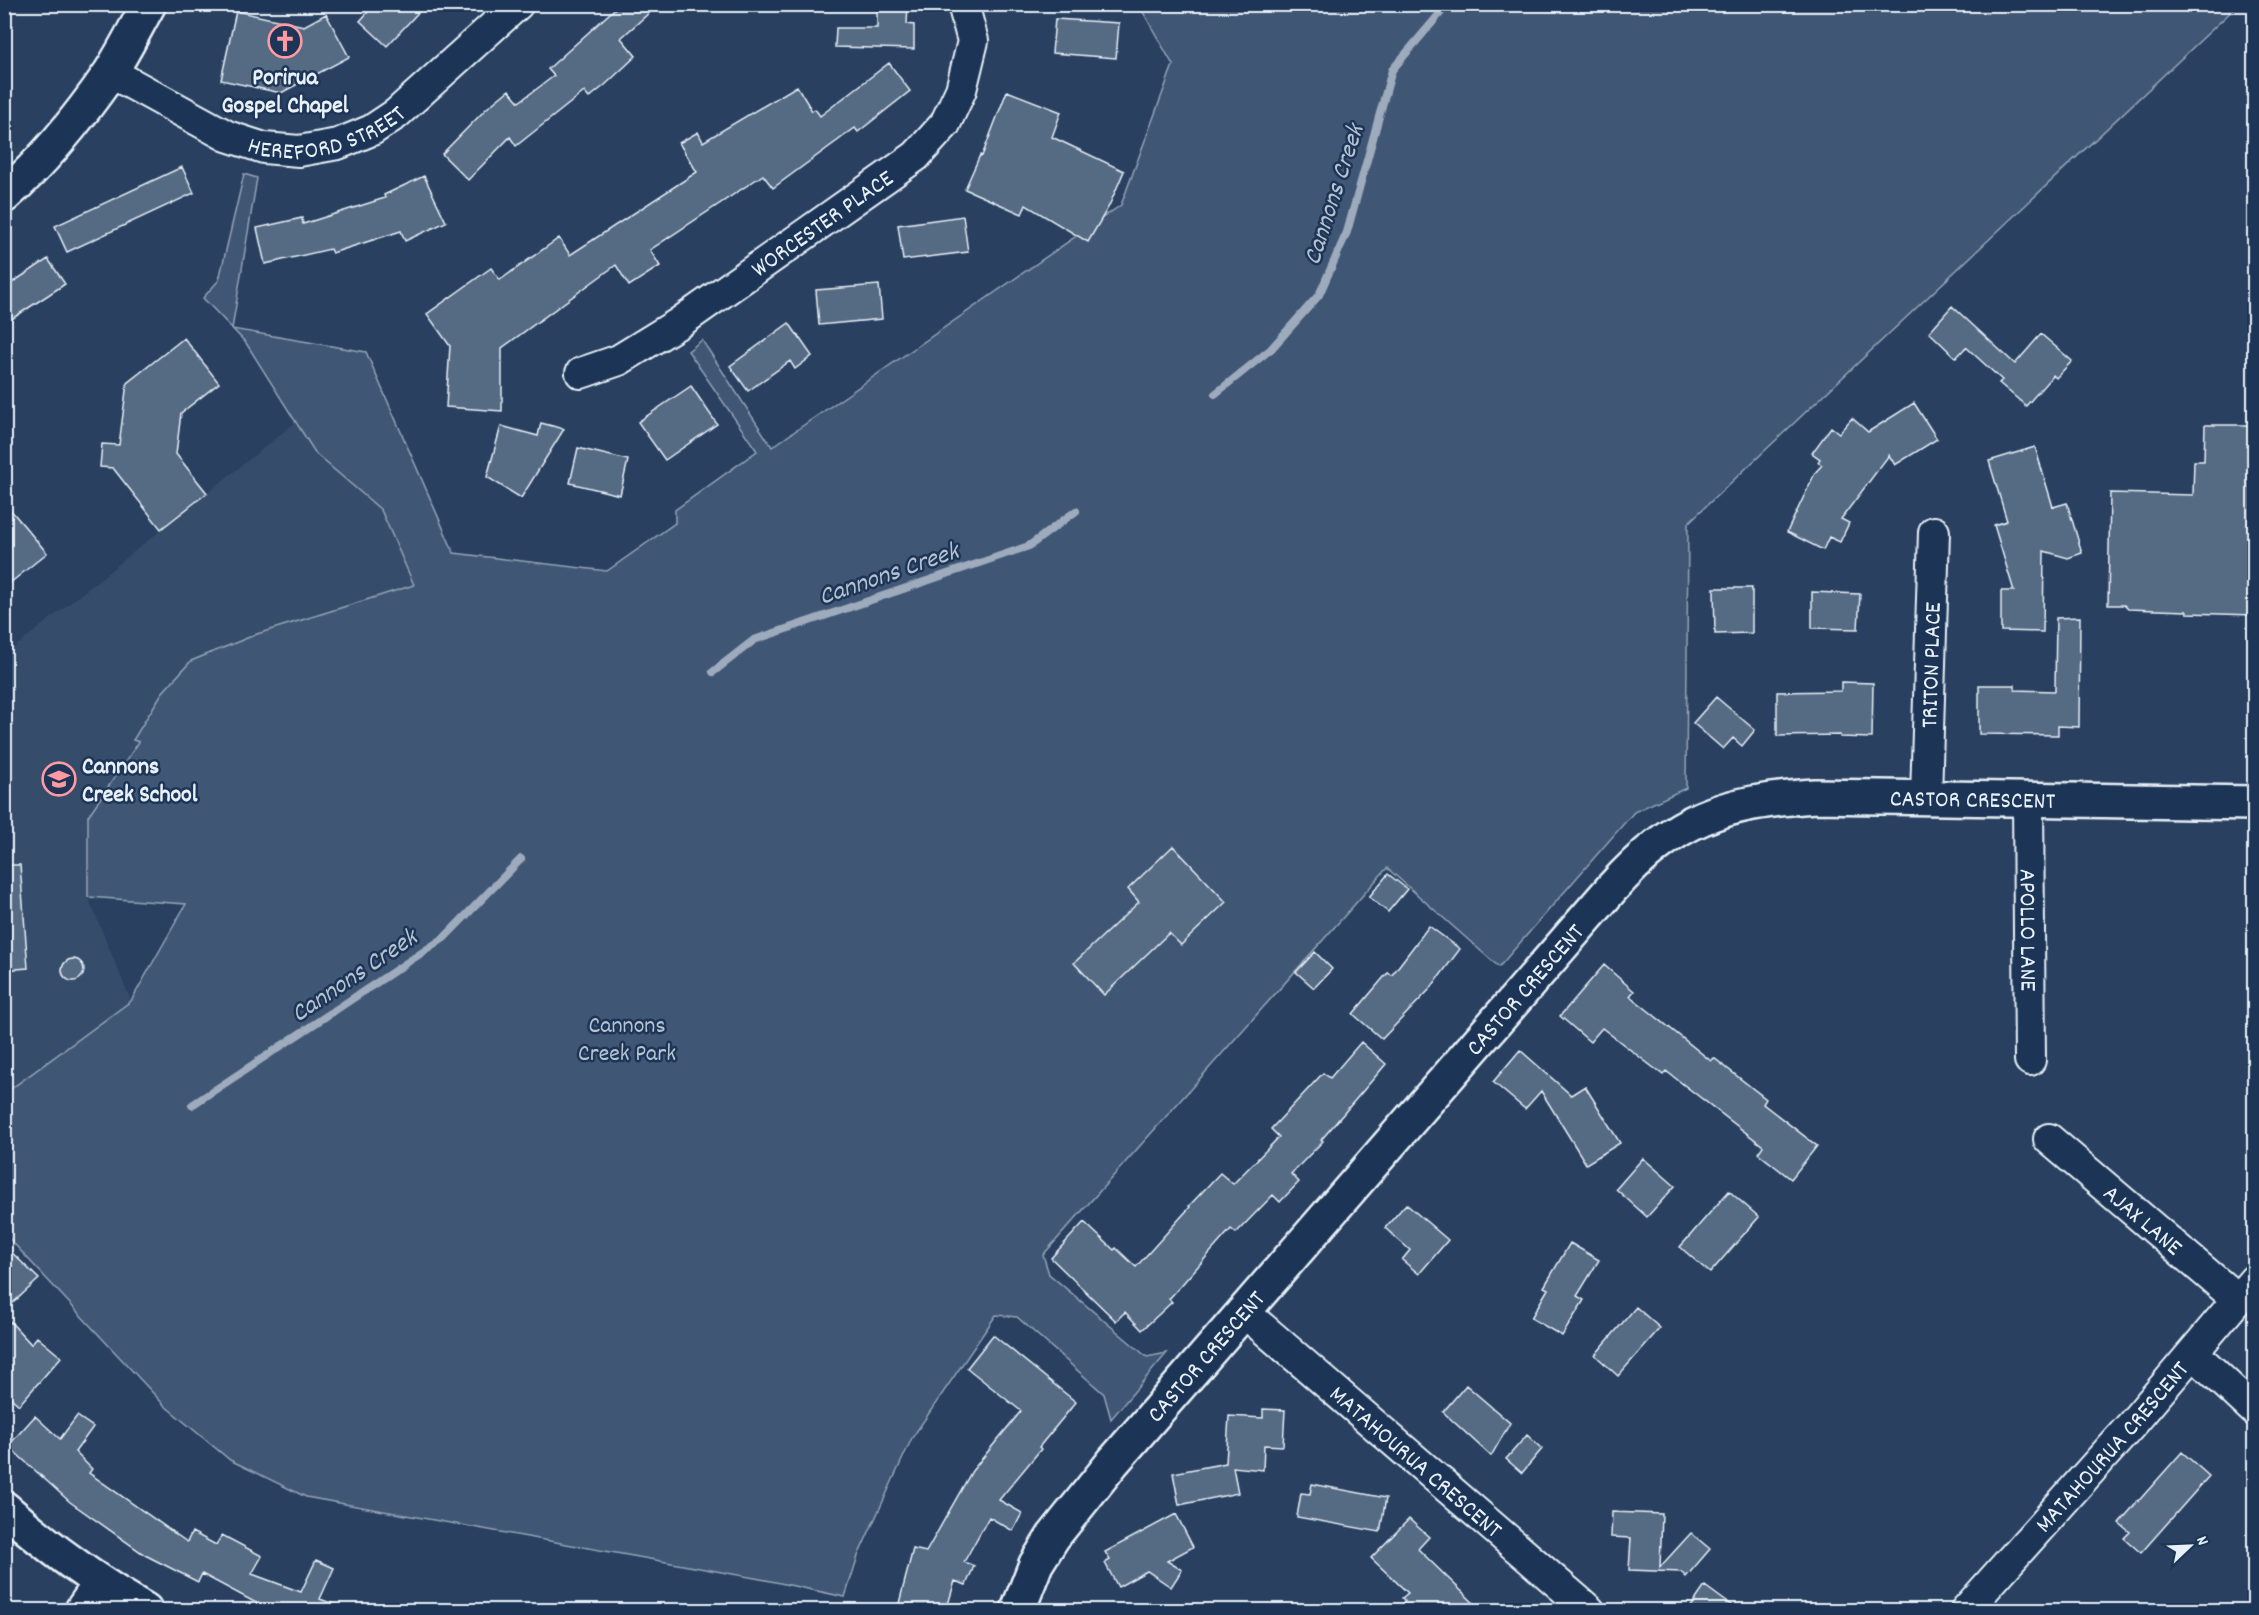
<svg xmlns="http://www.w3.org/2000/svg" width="2259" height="1615" font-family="Dekko,sans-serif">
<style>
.built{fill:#364d6b}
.green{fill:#415774;stroke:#94a4b6;stroke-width:1.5}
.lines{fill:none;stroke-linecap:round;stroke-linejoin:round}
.stream{stroke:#9dabbd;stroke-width:8}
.building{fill:#556a83;stroke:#e8f1f8;stroke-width:1.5}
.minor-casing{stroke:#e8f1f8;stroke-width:34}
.tertiary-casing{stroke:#e8f1f8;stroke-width:38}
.secondary-casing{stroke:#e8f1f8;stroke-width:38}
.minor{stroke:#1d3557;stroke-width:30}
.tertiary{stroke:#1d3557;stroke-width:33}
.secondary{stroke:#1d3557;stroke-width:33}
.labels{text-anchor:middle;stroke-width:5;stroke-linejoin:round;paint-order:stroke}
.poi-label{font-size:24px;font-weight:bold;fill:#e8f1f8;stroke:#1d3557}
.street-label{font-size:24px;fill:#e8f1f8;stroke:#1d3557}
.park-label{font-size:24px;fill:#b6c3d0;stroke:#1d3557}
.water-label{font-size:26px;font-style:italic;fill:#b6c2d0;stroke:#1d3557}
</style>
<rect width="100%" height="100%" fill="#294061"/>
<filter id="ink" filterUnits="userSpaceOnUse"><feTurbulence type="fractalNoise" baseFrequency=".0167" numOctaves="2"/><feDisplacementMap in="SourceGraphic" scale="12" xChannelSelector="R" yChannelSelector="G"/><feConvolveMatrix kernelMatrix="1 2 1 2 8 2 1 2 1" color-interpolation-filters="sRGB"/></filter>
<g filter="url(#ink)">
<path class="built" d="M 296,422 L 316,454 L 381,510 L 415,585 L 258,634 L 133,740 L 140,742 L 88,816 L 88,897 L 131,1001 L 5,1094 L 5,655 Z"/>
<path class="green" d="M 1139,5 L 2238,5 L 1688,523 L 1686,788 L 1634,812 L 1499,967 L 1387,868 L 1043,1255 L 1049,1274 L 1147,1357 L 1167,1353 L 1111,1419 L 1104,1394 L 1017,1317 L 996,1315 L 912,1438 L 858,1556 L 845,1597 L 766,1580 L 306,1497 L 230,1460 L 165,1406 L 5,1234 L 4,1094 L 131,1001 L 186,904 L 88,897 L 88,816 L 139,742 L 133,740 L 162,693 L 191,661 L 257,634 L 414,585 L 381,510 L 316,454 L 246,343 L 203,298 L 219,280 L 244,174 L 257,178 L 232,329 L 366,352 L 454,553 L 607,571 L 675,523 L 675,510 L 757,451 L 688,351 L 702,340 L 772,447 L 1121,205 L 1173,65 Z"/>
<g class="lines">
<path class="stream" d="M 1215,394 L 1271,349 L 1319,295 L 1347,232 L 1392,70 L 1448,4
M 713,672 L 754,640 L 1029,546 L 1076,511
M 192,1105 L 444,938 L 521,859"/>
</g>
<path class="building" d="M 375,4 L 426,4 L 387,46 L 360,21 Z
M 620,4 L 659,4 L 621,38 L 636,56 L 605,85 L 589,98 L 584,92 L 516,146 L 510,137 L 468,180 L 442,154 L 487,108 L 509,90 L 519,102 L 554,76 L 548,69 Z
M 877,4 L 908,4 L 907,24 L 914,25 L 914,49 L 835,47 L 836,28 L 877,28 Z
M 236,11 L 304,26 L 326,14 L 349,57 L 281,93 L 221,80 Z
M 1055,19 L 1119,23 L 1116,58 L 1052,53 Z
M 889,63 L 910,91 L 858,132 L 855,128 L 773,188 L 763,175 L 650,250 L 660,266 L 629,286 L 616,265 L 502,348 L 502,411 L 446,407 L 450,346 L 427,314 L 491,268 L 500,280 L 559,238 L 570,255 L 697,172 L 679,143 L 698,132 L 703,142 L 797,86 L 812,111 L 815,109 L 820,116 Z
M 1007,91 L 1061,112 L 1052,137 L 1124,171 L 1109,206 L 1088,242 L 1026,205 L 1022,214 L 965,189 L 980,155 L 982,156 Z
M 182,167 L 194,193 L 67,252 L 55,226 Z
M 424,176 L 446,222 L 405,241 L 401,231 L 332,253 L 330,249 L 265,264 L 257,228 L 302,218 L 303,224 L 385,198 L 384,195 Z
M 963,216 L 968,252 L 903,260 L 898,225 Z
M 48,259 L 65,284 L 4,324 L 4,288 Z
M 879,285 L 882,319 L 819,325 L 816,290 Z
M 1952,306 L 2015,364 L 2041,334 L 2072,361 L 2056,378 L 2053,375 L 2026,406 L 1999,383 L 2002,380 L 1966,347 L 1956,358 L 1929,332 Z
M 789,323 L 812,356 L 795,369 L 790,361 L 748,391 L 730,366 Z
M 184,338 L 219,383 L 181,413 L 176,454 L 207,493 L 161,529 L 113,468 L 100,467 L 102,444 L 119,445 L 127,383 Z
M 691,386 L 717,424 L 665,460 L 638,422 Z
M 1914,403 L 1937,439 L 1895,465 L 1889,455 L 1841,519 L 1849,523 L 1840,542 L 1829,537 L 1823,550 L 1787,532 L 1815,473 L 1822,465 L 1818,462 L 1820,459 L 1812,453 L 1831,427 L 1839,433 L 1852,418 L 1868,432 Z
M 541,423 L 564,429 L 521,498 L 487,477 L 501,426 L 538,436 Z
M 2205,425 L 2254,425 L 2254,615 L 2187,613 L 2187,611 L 2128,609 L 2124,605 L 2108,605 L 2110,493 L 2193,495 L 2194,461 L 2204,461 Z
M 2035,447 L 2053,507 L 2067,503 L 2082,553 L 2068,558 L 2044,551 L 2043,632 L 2001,631 L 2001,591 L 2014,591 L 1994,525 L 2007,521 L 1989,461 Z
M 578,448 L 628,460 L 620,495 L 570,483 Z
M 4,502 L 47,553 L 4,588 Z
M 1714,588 L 1752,588 L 1752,633 L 1715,634 Z
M 1812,592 L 1860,594 L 1858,629 L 1812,628 Z
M 2080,617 L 2079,727 L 2058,726 L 2058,735 L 1979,734 L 1979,685 L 2015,685 L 2015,690 L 2055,691 L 2056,618 Z
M 1841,682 L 1873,683 L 1872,738 L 1840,737 L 1840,735 L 1777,736 L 1777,692 L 1841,691 Z
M 1716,697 L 1755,730 L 1742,746 L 1733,738 L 1723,749 L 1693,723 Z
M 1173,846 L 1226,902 L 1181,945 L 1169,933 L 1104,995 L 1074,963 L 1139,902 L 1128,889 Z
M 4,865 L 20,865 L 28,968 L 4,970 Z
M 1388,874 L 1407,889 L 1388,912 L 1369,897 Z
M 1429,926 L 1460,949 L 1430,989 L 1382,1039 L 1353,1014 L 1384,977 L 1388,973 L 1392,975 Z
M 1315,952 L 1332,969 L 1314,988 L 1296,972 Z
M62 970a11 11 0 1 1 22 0a11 11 0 1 1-22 0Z
M 1604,965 L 1634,991 L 1630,996 L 1711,1061 L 1714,1058 L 1766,1099 L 1763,1104 L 1817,1146 L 1791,1179 L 1758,1153 L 1763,1146 L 1666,1071 L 1663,1075 L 1602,1028 L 1590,1042 L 1560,1016 Z
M 1361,1042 L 1386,1064 L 1321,1140 L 1323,1141 L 1291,1174 L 1299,1182 L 1280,1202 L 1273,1195 L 1236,1233 L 1231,1229 L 1169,1299 L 1172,1302 L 1142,1330 L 1125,1312 L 1116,1321 L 1051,1258 L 1084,1222 L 1114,1250 L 1116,1248 L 1136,1267 L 1190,1207 L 1189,1206 L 1220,1173 L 1233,1184 L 1279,1137 L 1271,1129 L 1323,1073 L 1330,1078 Z
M 1520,1050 L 1571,1095 L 1585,1086 L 1620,1143 L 1586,1164 L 1541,1091 L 1525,1109 L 1493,1082 Z
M 1643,1158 L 1675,1186 L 1647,1217 L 1616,1189 Z
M 1729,1191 L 1759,1217 L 1710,1273 L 1680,1247 Z
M 1406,1204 L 1448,1240 L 1419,1274 L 1402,1260 L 1410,1250 L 1385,1228 Z
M 1570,1243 L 1599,1260 L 1577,1296 L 1584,1300 L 1562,1336 L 1531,1318 L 1548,1289 L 1544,1287 Z
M 4,1245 L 39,1279 L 4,1311 Z
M 1636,1307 L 1660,1328 L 1618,1376 L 1595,1355 Z
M 4,1315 L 31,1344 L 37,1337 L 61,1357 L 19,1405 L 4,1392 Z
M 993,1335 L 1076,1402 L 1039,1447 L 1041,1449 L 999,1500 L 1022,1513 L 1013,1531 L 989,1517 L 964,1562 L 974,1566 L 966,1585 L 955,1581 L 946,1611 L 897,1611 L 913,1549 L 926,1552 L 972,1471 L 1021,1411 L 967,1368 Z
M 1466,1385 L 1510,1423 L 1491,1456 L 1443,1412 Z
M 1263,1409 L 1285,1410 L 1283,1446 L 1264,1445 L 1263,1470 L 1233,1467 L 1238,1493 L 1179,1505 L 1173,1473 L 1226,1463 L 1229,1416 L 1263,1418 Z
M 35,1416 L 60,1439 L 77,1416 L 93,1427 L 75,1452 L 92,1469 L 89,1473 L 187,1542 L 192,1532 L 216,1545 L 222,1535 L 262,1556 L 252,1574 L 301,1592 L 316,1560 L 334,1568 L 320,1599 L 344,1608 L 344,1611 L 271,1611 L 202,1574 L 198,1582 L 145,1555 L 70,1502 L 8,1446 Z
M 1527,1435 L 1542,1449 L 1522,1473 L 1506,1459 Z
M 2182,1452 L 2209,1476 L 2141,1553 L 2124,1538 L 2130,1532 L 2119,1523 Z
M 1312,1484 L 1386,1498 L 1380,1532 L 1297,1517 L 1301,1493 L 1310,1494 Z
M 1612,1512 L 1662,1514 L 1660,1567 L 1691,1533 L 1710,1549 L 1686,1577 L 1681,1572 L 1629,1570 L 1631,1538 L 1611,1537 Z
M 1176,1514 L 1193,1547 L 1167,1561 L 1182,1570 L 1171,1587 L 1147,1571 L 1118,1587 L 1105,1563 L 1110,1560 L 1105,1552 Z
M 1409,1519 L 1429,1537 L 1418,1549 L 1482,1611 L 1397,1611 L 1405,1601 L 1402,1598 L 1408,1593 L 1371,1558 Z
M 1705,1586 L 1739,1611 L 1688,1611 Z"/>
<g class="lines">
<g class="minor-casing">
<g id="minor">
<path id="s1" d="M 110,72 L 227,136 L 264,148 L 299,151 L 338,144 L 372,130 L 396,114 L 518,4"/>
<path id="s2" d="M 581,373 L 619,360 L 679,323 L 916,156 L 945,124 L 961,90 L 973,41 L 963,4"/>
<path id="s3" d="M 1926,797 L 1934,532"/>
<path id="s4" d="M 2028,800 L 2030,1060"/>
<path id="s5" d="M 2049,1139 L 2237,1299"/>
<path id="s6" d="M 1244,1312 L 1589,1610"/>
<path d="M 2193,1353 L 2254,1410"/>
<path id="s7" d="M 1966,1610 L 2133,1423 L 2254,1280"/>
</g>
</g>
<g class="tertiary-casing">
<g id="tertiary">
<path d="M 82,1610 L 100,1584"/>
<path id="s8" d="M 1018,1610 L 1036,1564 L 1053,1537 L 1113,1462 L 1612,888 C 1675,818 1722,802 1815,796 L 2254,803"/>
</g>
</g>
<g class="secondary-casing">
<path id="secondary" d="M 4,196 C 43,162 81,115 110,73 C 124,51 136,27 149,4
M 4,1508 C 48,1547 94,1581 145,1610"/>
</g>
<use href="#minor" class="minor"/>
<use href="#tertiary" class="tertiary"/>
<use href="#secondary" class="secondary"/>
</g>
</g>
<defs>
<g id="church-ring" transform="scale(1.725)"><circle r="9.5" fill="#1d3557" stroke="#ff9aa2" stroke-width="1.5"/><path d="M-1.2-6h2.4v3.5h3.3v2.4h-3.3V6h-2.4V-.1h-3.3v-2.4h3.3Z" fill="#ff9aa2"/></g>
<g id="school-ring" transform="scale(1.725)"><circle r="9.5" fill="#1d3557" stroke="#ff9aa2" stroke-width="1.5"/><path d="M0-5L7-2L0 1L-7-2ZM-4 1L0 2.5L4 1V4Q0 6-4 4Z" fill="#ff9aa2"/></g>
</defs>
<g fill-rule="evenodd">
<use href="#church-ring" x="285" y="41"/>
<use href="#school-ring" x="59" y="779"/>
</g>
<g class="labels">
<g class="poi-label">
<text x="285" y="84">Porirua<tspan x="285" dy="28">Gospel Chapel</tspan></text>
<text x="82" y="773" text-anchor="start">Cannons<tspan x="82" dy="28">Creek School</tspan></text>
</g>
<g class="street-label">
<text dy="8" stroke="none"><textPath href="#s1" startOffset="238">HEREFORD STREET</textPath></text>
<text dy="8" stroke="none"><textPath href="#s2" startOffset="285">WORCESTER PLACE</textPath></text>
<text dy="8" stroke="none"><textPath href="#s3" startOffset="132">TRITON PLACE</textPath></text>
<text dy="8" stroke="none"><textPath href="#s8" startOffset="1326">CASTOR CRESCENT</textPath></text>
<text dy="8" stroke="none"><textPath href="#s4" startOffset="130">APOLLO LANE</textPath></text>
<text dy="8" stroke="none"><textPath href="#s8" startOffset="804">CASTOR CRESCENT</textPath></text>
<text dy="8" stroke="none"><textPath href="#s5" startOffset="124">AJAX LANE</textPath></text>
<text dy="8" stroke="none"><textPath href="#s8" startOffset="318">CASTOR CRESCENT</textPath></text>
<text dy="8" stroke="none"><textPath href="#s7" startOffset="219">MATAHOURUA CRESCENT</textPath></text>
<text dy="8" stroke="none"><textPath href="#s6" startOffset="228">MATAHOURUA CRESCENT</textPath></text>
</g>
<g class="park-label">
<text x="627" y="1032">Cannons<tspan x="627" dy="28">Creek Park</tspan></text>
</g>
<g class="water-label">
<text transform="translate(1332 194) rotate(-72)" y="9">Cannons Creek</text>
<text transform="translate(888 572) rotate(-19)" y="9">Cannons Creek</text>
<text transform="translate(353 974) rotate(-34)" y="9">Cannons Creek</text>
</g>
</g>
<rect width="2259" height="1615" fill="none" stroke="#1d3557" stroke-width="24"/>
<rect x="12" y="12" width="2235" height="1591" fill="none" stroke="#e8f1f8" stroke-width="2" filter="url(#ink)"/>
<g transform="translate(2190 1546) rotate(67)" stroke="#1d3557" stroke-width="4.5" paint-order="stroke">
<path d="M0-4.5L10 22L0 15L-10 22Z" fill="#e8f1f8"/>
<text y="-9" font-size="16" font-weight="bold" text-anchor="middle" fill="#e8f1f8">N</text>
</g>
</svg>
